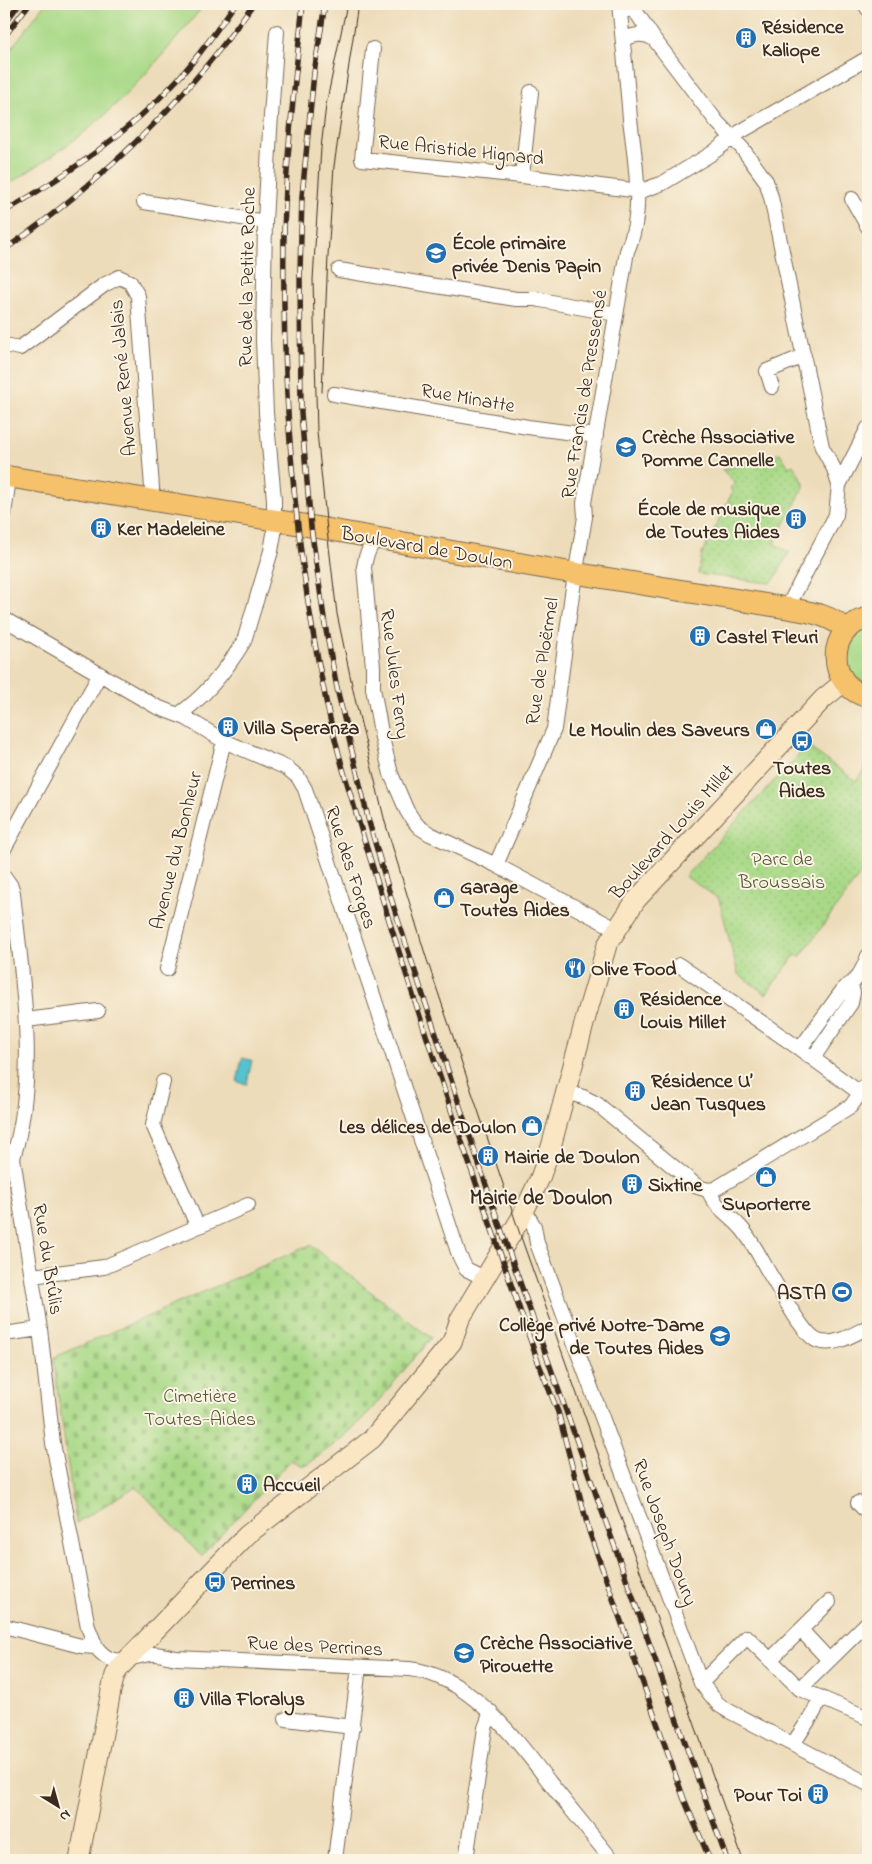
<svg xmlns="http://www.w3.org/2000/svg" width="872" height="1864" font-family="'Indie Flower',sans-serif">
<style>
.green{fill:#a9d987;stroke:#728252}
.cemetery{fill:url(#cemetery-stones);stroke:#728252}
.park{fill:url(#park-dots);stroke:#728252}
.water{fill:#55c2cd;stroke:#487676}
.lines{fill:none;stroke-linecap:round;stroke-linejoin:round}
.street-casing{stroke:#796854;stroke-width:16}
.secondary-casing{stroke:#796854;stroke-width:21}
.primary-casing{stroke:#796854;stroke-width:23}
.street{stroke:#fff;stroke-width:14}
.secondary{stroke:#fbe6c4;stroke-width:19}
.primary{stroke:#f5c16b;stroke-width:21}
.tram{stroke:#3b2a1e;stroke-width:1}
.rail-casing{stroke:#3b2a1e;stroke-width:5.5}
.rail{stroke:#fcf5e5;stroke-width:4;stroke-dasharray:11;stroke-linecap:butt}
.labels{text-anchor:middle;stroke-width:4;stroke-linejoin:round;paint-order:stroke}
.poi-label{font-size:20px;font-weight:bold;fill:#3b2a1e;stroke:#fcf5e5;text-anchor:start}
.street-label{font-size:20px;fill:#3b2a1e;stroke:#fcf5e5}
.park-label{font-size:20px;fill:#565638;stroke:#fcf5e5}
.neighbourhood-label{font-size:21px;font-weight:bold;fill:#3b2a1e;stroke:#fcf5e5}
</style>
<defs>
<pattern id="cemetery-stones" width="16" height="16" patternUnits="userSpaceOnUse" patternTransform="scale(1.25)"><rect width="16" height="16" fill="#a9d987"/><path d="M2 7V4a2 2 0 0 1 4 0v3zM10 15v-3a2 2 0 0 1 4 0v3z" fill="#92ba74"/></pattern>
<pattern id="park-dots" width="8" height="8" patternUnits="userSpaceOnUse" patternTransform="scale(1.25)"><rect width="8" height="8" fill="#a9d987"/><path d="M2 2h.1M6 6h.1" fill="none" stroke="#92ba74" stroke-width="1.8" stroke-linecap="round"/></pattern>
</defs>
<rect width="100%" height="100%" fill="#fcf5e5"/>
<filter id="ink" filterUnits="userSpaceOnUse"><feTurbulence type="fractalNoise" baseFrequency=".02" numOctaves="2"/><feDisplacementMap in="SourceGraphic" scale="10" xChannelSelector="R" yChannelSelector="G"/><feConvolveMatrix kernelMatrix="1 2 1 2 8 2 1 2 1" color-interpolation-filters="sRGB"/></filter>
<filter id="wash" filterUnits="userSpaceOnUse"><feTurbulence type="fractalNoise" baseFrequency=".0096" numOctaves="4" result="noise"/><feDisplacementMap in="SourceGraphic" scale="20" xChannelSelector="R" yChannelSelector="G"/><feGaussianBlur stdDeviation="1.12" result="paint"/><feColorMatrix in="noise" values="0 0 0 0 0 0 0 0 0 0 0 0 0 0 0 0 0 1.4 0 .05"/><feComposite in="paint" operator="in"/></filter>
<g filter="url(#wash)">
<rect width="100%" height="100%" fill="#eddcb9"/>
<path class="green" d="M 45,4 L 205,4 C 176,39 147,75 114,106 C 81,138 42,163 4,187 L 4,58 Z
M 868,628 L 868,686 C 848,677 838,655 854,636 C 858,633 864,630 868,628 Z
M 4,886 L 6,892 L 12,954 L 4,950 Z"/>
<path class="cemetery" d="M 310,1245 L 431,1338 L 370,1411 L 346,1435 L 307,1465 L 300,1465 L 291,1460 L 201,1556 L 136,1486 L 76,1523 L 53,1358 Z"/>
<path class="park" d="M 780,453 L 789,467 L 793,465 L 804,483 L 804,487 L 774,544 L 789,552 L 775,578 L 770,583 L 761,582 L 698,574 L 702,554 L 733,491 L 730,488 L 736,483 L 722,470 Z
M 868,744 L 868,853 L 866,856 L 868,858 L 868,864 L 800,957 L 795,955 L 766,994 L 738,974 L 719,899 L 685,876 L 807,746 L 856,781 L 864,770 Z"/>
<path class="water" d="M 242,1058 L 252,1060 L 247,1084 L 237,1082 Z"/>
</g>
<g filter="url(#ink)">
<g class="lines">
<g class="street-casing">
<path id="street" d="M 865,4 L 868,9
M 619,5 L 636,12 L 654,39 L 717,122 L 742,148 L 766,181 L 771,197 L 822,447 L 834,469 L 839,485
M 623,39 C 635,35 643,32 654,39
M 373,49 L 362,159 L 522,176 L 632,190 L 644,190 L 663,183 L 711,154 L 740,132 L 868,58
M 522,176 L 531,92
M 852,199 L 868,227
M 144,202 L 265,222
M 339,270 L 516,299 L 535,299 L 616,314
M 4,345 L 20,348 L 104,285 L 119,277 L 130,282 L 138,296 L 152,488 L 150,501
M 772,387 L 767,371 L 804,356
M 334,394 L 528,427 L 596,436
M 4,514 L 9,478
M 374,538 L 366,557 L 364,567 L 373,667 L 373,688 L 382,738 L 391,774 L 407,811 L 413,820 L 419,827 L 430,834 L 496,865 L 616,929
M 787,608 L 836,515 L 839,485 L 868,428
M 4,619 L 157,707 L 186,718 L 224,741 L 287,768 L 298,777 L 305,789 L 459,1255 L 466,1269 L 484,1278
M 178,715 C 205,697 227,669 244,641 L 271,551 L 274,534 L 274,499 L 266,413 L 263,340 L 265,222 L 270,130 L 277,32
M 4,849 L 100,674
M 496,865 L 554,729 L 572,594 L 585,517 L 584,503 L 627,251 C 645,211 635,161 630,119 C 627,80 623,42 619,4
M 4,876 L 11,886 L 13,893 C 22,980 39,1073 13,1158 L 40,1329 L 53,1443 L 88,1627 L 96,1647
M 679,965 L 800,1049 L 860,1093
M 167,969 L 224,741
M 26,1020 L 98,1011
M 800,1049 L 845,987 C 857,983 864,967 868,956
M 813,1058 L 851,1003 L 853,993 L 851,985
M 163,1082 L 153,1125 L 197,1225
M 566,1092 L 583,1097 L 597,1104 L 698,1187 L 708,1190 L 715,1189 L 851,1106 L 868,1082
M 708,1190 C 716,1209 731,1215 743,1230 C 754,1244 762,1261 771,1276 C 780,1290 803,1336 818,1341 C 834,1347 854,1334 868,1327
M 525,1211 L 534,1226 L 537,1243 L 701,1683 L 719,1705 L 727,1710 L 868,1784
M 32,1276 L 104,1267 L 248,1205
M 4,1334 L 40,1329
M 858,1503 L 868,1513
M 4,1626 L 81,1646 L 96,1647 C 114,1670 126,1657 150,1654 C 159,1653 168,1657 177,1658 L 409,1669 C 469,1675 516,1739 550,1783 C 571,1809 591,1834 612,1860
M 801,1630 L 829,1660
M 770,1660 L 829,1602
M 701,1683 L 747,1637 L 800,1689 L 868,1718
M 800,1689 L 868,1622
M 286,1719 L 353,1727
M 793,1744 L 814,1712 L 820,1697
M 335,1860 L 359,1667
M 466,1860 L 485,1728 L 491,1712"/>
</g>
<g class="secondary-casing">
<path id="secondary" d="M 79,1860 L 111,1691 L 115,1675 L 120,1667 L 247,1535 L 372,1439 L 452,1342 L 460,1319 L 521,1218 L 540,1178 L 551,1147 L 587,1013 L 607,945 L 636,900 L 823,699 L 844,682"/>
</g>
<g class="primary-casing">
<path id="primary" d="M 4,476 L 298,524 L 544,568 L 787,608 C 809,612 830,614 846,630
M 868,618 C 825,628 826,686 868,697"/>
</g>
<use href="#street" class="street"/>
<use href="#secondary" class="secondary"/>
<use href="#primary" class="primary"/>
<path class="tram" d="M 347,4 L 326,105 L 321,148 L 313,280 L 317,432 L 327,530 L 337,614 L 355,699 L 385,822 L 426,957 L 522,1240 L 743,1860
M 322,392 L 328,256 L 334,166 L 358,4"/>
<g class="rail-casing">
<path id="rail" d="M 303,4 C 295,80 286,157 284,234 C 282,385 293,538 323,686 C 337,759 362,830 383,901 C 431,1055 484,1207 537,1359 L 558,1412 L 589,1531 L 684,1799 L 710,1860
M 325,4 L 314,73 L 302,196 L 300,272 L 301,413 L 311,527 L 325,625 L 338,693 L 369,822 L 394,908 L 498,1221 L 727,1860
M 4,24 L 19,4
M 4,37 L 29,4
M 4,212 C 66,175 128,134 177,80 C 199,56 217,30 235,4
M 4,250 C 101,182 186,102 253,4"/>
</g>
<use href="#rail" class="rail"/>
</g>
</g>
<defs>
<g id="building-disc" transform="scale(1.125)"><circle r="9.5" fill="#1f6fb2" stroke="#fcf5e5"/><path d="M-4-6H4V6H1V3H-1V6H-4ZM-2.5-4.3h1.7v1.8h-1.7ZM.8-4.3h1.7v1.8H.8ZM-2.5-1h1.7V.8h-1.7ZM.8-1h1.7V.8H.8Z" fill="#fff"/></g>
<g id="school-disc" transform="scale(1.125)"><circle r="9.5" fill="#1f6fb2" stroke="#fcf5e5"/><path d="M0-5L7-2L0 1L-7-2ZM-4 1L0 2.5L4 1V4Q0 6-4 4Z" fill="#fff"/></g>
<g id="shop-disc" transform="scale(1.125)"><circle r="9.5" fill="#1f6fb2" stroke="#fcf5e5"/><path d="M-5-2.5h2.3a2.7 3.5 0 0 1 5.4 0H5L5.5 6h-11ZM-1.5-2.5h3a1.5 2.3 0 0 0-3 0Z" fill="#fff"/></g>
<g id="bus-disc" transform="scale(1.125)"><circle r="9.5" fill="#1f6fb2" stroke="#fcf5e5"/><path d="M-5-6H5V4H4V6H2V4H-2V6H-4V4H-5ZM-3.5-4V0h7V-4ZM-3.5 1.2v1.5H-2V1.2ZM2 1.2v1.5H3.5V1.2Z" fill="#fff"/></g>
<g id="restaurant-disc" transform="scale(1.125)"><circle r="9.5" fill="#1f6fb2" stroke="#fcf5e5"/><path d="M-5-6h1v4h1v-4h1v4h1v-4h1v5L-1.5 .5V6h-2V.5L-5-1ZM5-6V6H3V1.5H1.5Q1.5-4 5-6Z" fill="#fff"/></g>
<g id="stadium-disc" transform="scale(1.125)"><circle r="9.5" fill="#1f6fb2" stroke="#fcf5e5"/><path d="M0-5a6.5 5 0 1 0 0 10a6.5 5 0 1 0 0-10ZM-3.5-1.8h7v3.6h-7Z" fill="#fff"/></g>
</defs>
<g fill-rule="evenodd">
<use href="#building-disc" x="746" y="38"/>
<use href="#school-disc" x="436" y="253"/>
<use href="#school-disc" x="626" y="447"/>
<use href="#building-disc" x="796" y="519"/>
<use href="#building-disc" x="101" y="528"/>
<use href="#building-disc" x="700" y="636"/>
<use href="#building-disc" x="228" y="727"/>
<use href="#shop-disc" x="766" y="729"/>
<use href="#bus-disc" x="802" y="741"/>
<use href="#shop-disc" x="444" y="898"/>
<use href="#restaurant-disc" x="575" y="968"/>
<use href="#building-disc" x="624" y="1009"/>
<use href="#building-disc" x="635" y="1091"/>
<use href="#shop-disc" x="532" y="1126"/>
<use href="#building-disc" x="488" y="1156"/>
<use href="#shop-disc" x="766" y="1177"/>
<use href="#building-disc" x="632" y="1184"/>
<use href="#stadium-disc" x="842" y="1292"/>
<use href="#school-disc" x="720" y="1336"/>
<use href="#building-disc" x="247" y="1484"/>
<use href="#bus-disc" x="215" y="1582"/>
<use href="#school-disc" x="464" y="1653"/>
<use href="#building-disc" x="184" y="1698"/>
<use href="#building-disc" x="818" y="1794"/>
</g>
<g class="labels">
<g class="poi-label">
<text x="762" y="33">Résidence<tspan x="762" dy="23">Kaliope</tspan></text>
<text x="452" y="249">École primaire<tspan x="452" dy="23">privée Denis Papin</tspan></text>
<text x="642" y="443">Crèche Associative<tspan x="642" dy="23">Pomme Cannelle</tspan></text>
<text x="780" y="515" text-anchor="end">École de musique<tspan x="780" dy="23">de Toutes Aides</tspan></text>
<text x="117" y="535">Ker Madeleine</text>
<text x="716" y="643">Castel Fleuri</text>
<text x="244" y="734">Villa Speranza</text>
<text x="750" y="736" text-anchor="end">Le Moulin des Saveurs</text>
<text x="802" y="774" text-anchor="middle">Toutes<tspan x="802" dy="23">Aides</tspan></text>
<text x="460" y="893">Garage<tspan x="460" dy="23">Toutes Aides</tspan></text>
<text x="591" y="975">Olive Food</text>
<text x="640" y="1005">Résidence<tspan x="640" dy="23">Louis Millet</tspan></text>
<text x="651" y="1087">Résidence U’<tspan x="651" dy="23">Jean Tusques</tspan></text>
<text x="516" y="1133" text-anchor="end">Les délices de Doulon</text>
<text x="504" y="1163">Mairie de Doulon</text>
<text x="648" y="1191">Sixtine</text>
<text x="766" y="1210" text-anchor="middle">Suporterre</text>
<text x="826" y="1299" text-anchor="end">ASTA</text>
<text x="704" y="1331" text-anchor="end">Collège privé Notre-Dame<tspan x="704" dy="23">de Toutes Aides</tspan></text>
<text x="263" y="1491">Accueil</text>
<text x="231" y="1589">Perrines</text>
<text x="480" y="1649">Crèche Associative<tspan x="480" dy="23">Pirouette</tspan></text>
<text x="200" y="1705">Villa Floralys</text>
<text x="802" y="1801" text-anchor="end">Pour Toi</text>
</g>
<g class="street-label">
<text transform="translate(461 149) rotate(6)" y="7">Rue Aristide Hignard</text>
<text transform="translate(246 277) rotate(-89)" y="7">Rue de la Petite Roche</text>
<text transform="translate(122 378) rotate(-95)" y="7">Avenue René Jalais</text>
<text transform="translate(583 394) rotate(-81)" y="7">Rue Francis de Pressensé</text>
<text transform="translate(468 397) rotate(10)" y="7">Rue Minatte</text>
<text transform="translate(427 547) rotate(10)" y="7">Boulevard de Doulon</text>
<text transform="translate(541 661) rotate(-81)" y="7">Rue de Ploërmel</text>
<text transform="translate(396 674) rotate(83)" y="7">Rue Jules Ferry</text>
<text transform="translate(671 831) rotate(-48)" y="7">Boulevard Louis Millet</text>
<text transform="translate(175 850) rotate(-76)" y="7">Avenue du Bonheur</text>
<text transform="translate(352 867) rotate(72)" y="7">Rue des Forges</text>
<text transform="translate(49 1259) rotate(81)" y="7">Rue du Brûlis</text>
<text transform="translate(666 1532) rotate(70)" y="7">Rue Joseph Doury</text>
<text transform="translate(315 1645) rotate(3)" y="7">Rue des Perrines</text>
</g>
<g class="park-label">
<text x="782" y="865">Parc de<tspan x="782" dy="23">Broussais</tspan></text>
<text x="200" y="1402">Cimetière<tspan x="200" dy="23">Toutes-Aides</tspan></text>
</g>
<g class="neighbourhood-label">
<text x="541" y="1204">Mairie de Doulon</text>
</g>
</g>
<rect width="872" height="1864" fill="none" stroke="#fcf5e5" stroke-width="20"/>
<g transform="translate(58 1806) rotate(143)" stroke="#fcf5e5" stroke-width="4" paint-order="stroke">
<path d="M0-4L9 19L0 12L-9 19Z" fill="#3b2a1e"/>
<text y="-8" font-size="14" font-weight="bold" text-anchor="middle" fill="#3b2a1e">N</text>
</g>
</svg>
